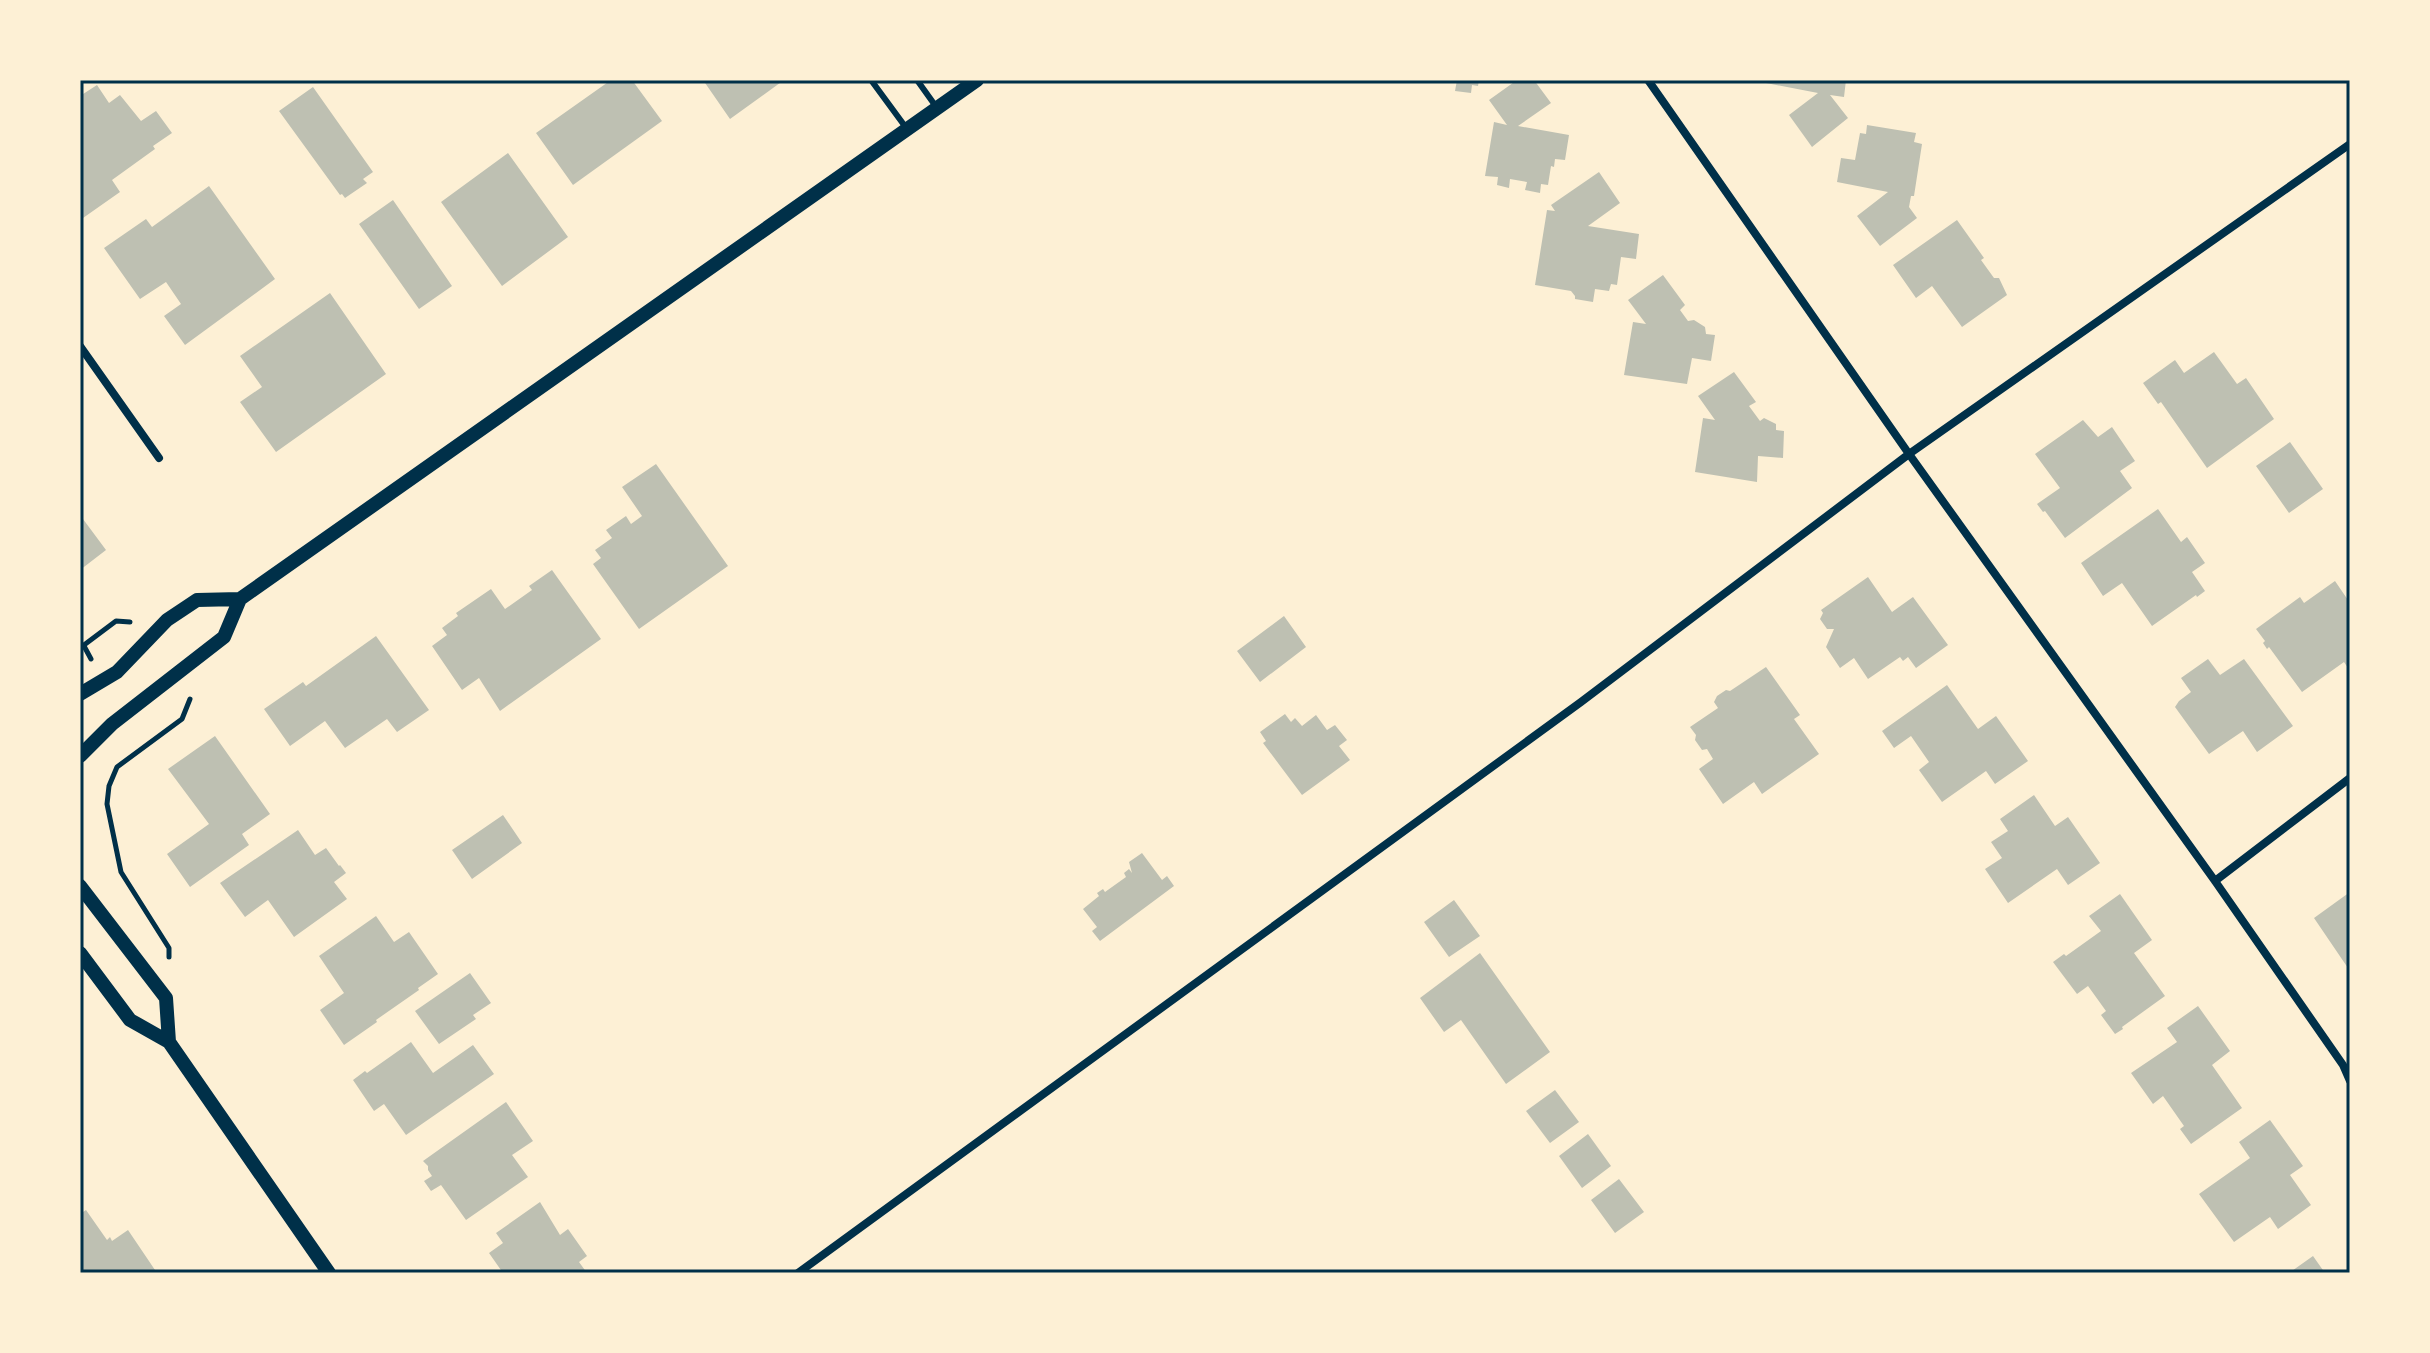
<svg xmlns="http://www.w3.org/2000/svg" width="2430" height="1353" font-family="Figtree,sans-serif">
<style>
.building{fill:#bec0b2}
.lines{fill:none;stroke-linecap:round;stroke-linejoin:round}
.path{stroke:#003049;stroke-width:5}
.service{stroke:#003049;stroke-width:6}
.minor{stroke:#003049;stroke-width:8}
.tertiary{stroke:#003049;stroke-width:14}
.neatline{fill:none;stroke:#003049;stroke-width:3}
</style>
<rect width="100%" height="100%" fill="#fdf0d5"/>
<path class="building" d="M 611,80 L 632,80 L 662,121 L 573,185 L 536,133 Z
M 703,80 L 784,80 L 730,119 Z
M 1457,80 L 1479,80 L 1478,86 L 1472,85 L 1471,93 L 1455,91 Z
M 1517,80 L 1534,80 L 1551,103 L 1518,126 L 1569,135 L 1565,160 L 1555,159 L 1554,167 L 1551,166 L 1548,185 L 1541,184 L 1540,193 L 1525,190 L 1527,182 L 1510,179 L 1509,188 L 1497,185 L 1498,177 L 1485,176 L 1494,122 L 1507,125 L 1489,100 Z
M 1767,80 L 1846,80 L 1844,97 L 1830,95 L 1848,118 L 1812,147 L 1789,115 L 1818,93 L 1766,83 Z
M 97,85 L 109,103 L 120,95 L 141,121 L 156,111 L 172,133 L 153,146 L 155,149 L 112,180 L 120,192 L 83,218 L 80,213 L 80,96 Z
M 313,87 L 373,172 L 363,179 L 367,183 L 345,198 L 342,194 L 340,195 L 279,111 Z
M 1867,125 L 1916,133 L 1914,142 L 1922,144 L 1914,196 L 1911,196 L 1909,207 L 1917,218 L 1880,246 L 1857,216 L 1888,192 L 1837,182 L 1841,158 L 1855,160 L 1860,133 L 1866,134 Z
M 508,153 L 568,237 L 502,286 L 441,202 Z
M 1599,172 L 1620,203 L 1588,226 L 1639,234 L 1636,259 L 1621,257 L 1617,285 L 1611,284 L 1609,291 L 1595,289 L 1593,302 L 1575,299 L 1575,296 L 1571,291 L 1535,285 L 1547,210 L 1555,211 L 1551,205 Z
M 209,186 L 275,279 L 185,345 L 164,316 L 181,304 L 166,282 L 140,299 L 104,248 L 146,219 L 152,227 Z
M 393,200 L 452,286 L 419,309 L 359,224 Z
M 1957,220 L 1984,258 L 1981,260 L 1994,278 L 1999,278 L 2007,295 L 1962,327 L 1932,286 L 1916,298 L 1893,265 Z
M 1663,275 L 1685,305 L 1680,310 L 1688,321 L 1694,320 L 1705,327 L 1706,334 L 1715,335 L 1711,361 L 1692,358 L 1687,384 L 1624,375 L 1633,322 L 1646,324 L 1628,300 Z
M 330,293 L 386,374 L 276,452 L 240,402 L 262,387 L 240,356 Z
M 2214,352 L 2237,384 L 2246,378 L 2274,419 L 2207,468 L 2161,402 L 2158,404 L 2143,383 L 2175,360 L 2184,373 Z
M 1734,372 L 1756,402 L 1749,406 L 1760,421 L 1764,418 L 1776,424 L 1776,430 L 1784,431 L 1783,458 L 1758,456 L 1757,482 L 1695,472 L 1703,418 L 1715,420 L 1698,396 Z
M 2083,420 L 2098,437 L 2112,427 L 2135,461 L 2120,471 L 2132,488 L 2065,538 L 2045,511 L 2043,512 L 2037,504 L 2060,488 L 2035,454 Z
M 2290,442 L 2323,489 L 2289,513 L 2256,466 Z
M 656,464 L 728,566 L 639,629 L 593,564 L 601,558 L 595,550 L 612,538 L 606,530 L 626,516 L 631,524 L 642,516 L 622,487 Z
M 2158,509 L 2181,542 L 2187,537 L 2205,563 L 2192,572 L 2205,591 L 2197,597 L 2196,595 L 2152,626 L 2122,583 L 2103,596 L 2081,563 Z
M 83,519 L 106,550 L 80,570 L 80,521 Z
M 552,570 L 601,639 L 500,711 L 479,678 L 462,690 L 432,646 L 447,635 L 442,628 L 458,616 L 456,613 L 491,589 L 505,609 L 532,590 L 529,586 Z
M 1868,577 L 1892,612 L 1913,597 L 1948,645 L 1916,668 L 1908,657 L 1903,661 L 1900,657 L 1868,679 L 1854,658 L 1840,668 L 1826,647 L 1834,629 L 1827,629 L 1820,619 L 1823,613 L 1821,610 Z
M 2335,581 L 2350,603 L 2350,671 L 2344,662 L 2302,692 L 2269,647 L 2267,649 L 2263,643 L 2265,641 L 2256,629 L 2300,597 L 2304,603 Z
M 1284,616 L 1306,647 L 1260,682 L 1237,651 Z
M 376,636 L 429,710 L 397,732 L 387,719 L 345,748 L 325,721 L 290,746 L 264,709 L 303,682 L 306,686 Z
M 2208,659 L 2220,675 L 2244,659 L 2293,726 L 2257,752 L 2243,731 L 2209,754 L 2175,707 L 2179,701 L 2191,692 L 2181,678 Z
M 1766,667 L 1800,715 L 1794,719 L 1819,754 L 1762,794 L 1754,782 L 1723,804 L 1699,769 L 1713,759 L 1707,749 L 1702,750 L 1695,740 L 1696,735 L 1690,727 L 1718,708 L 1714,702 L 1717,696 L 1726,690 L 1730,691 Z
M 1947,685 L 1978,729 L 1996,716 L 2028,761 L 1995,784 L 1986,771 L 1942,802 L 1919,770 L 1929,762 L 1911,736 L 1894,748 L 1882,731 Z
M 1285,714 L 1291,722 L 1295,718 L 1302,726 L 1316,715 L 1327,730 L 1335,725 L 1347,740 L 1339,746 L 1350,760 L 1302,795 L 1263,743 L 1266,741 L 1260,732 Z
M 215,736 L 270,814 L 242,834 L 249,845 L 190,887 L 167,854 L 209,824 L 168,769 Z
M 2034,795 L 2055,826 L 2068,817 L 2100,863 L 2068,885 L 2057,869 L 2008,903 L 1985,869 L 2002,858 L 1991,842 L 2008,831 L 2000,819 Z
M 503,815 L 522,843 L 472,879 L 452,850 Z
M 298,830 L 315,855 L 326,848 L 339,866 L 340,865 L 346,873 L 334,882 L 347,899 L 294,937 L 268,900 L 245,917 L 220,883 Z
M 1142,853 L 1162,880 L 1167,876 L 1174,886 L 1100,941 L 1092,931 L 1097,927 L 1083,909 L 1099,896 L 1097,893 L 1103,889 L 1105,892 L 1126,877 L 1124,873 L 1129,869 L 1132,873 L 1129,862 Z
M 2350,892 L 2350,971 L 2314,918 Z
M 2120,894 L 2152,940 L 2134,953 L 2165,996 L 2122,1027 L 2123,1029 L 2115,1034 L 2101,1015 L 2106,1011 L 2088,986 L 2077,994 L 2053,962 L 2064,954 L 2066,956 L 2101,931 L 2089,916 Z
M 1454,900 L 1480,936 L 1449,957 L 1424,922 Z
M 376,916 L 394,942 L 409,932 L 438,974 L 418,988 L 419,990 L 376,1020 L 377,1022 L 344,1045 L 320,1010 L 344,993 L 319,956 Z
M 1480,953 L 1550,1052 L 1506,1084 L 1461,1020 L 1444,1032 L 1420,998 Z
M 470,973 L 491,1003 L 473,1015 L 476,1019 L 439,1044 L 415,1011 Z
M 2198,1006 L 2230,1051 L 2212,1065 L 2242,1108 L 2191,1144 L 2180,1129 L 2184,1126 L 2163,1096 L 2153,1104 L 2131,1073 L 2177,1042 L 2167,1028 Z
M 411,1042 L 433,1073 L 473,1045 L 494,1074 L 406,1135 L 384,1104 L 374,1111 L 353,1080 L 365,1071 L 367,1073 Z
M 1555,1090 L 1579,1122 L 1550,1143 L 1526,1111 Z
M 506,1102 L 533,1141 L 512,1155 L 528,1177 L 466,1220 L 441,1185 L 431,1191 L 424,1181 L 432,1176 L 428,1170 L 428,1166 L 423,1161 Z
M 2270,1120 L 2303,1166 L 2290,1175 L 2311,1205 L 2278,1229 L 2270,1217 L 2234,1242 L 2199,1194 L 2250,1158 L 2239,1142 Z
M 1588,1134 L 1611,1166 L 1582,1188 L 1559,1156 Z
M 1619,1179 L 1644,1212 L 1615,1233 L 1591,1200 Z
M 540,1202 L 560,1235 L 568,1229 L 587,1256 L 579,1262 L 587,1273 L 503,1273 L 489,1253 L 503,1243 L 496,1233 Z
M 86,1210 L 107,1240 L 110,1237 L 112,1241 L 128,1230 L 155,1270 L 150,1273 L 80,1273 L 80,1214 Z
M 2313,1256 L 2325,1273 L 2289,1273 Z"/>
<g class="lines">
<path class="path" d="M 84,646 L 91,659
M 80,648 L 116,621 L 130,622
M 169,957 L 169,948 L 121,872 L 107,804 L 109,786 L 117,767 L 182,719 L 190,699"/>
<path class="service" d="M 871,80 L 907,129
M 917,80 L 937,108"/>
<path class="minor" d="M 1648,80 L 1909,454 L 2215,881 L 2343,1065 L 2350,1081
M 80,346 L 159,458
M 2215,881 L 2350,778
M 798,1273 L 1581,702 L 1909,454 L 2350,144"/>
<path class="tertiary" d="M 80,694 L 117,672 L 167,620 L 197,600 L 240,599
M 80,756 L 112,724 L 224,637 L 240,599 L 977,80
M 80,886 L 166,998 L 169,1042
M 80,953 L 130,1020 L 169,1042 L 329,1273"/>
</g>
<rect width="2430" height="1353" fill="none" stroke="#fdf0d5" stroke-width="164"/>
<rect x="82" y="82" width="2266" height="1189" class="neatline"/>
</svg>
